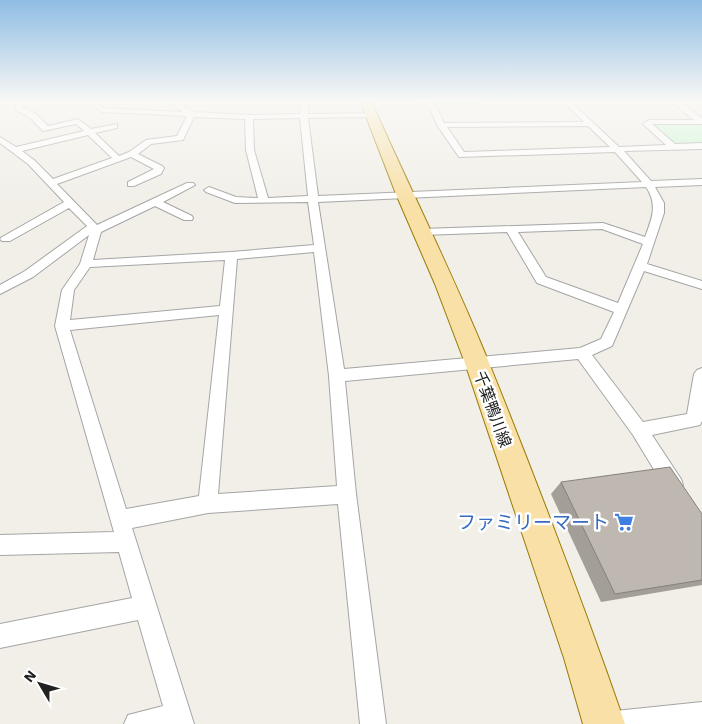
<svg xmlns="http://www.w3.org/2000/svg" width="702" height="724" font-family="'Work Sans','Noto Sans JP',sans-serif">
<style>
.park{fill:#c8f8d2}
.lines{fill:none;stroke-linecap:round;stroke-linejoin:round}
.street-casing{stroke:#a5a5a5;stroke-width:2}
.primary-casing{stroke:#987b06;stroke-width:2}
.street{fill:#fff;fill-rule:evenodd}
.primary{fill:#f8e0a6;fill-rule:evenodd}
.wall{fill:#a39e98}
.building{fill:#beb8b1;stroke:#85817c}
.labels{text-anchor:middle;stroke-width:5;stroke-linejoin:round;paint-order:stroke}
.street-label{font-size:16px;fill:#212121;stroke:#fff}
.near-shop-label{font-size:19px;fill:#366cbe;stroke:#fff;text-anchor:end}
</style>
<rect width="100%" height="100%" fill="#f1efe8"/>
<path class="park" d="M 654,123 L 702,124 L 702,144 C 673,146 673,145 651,126 Z"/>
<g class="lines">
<g class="street-casing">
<path id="street" d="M 15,101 L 23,101 L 23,107 L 36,114 L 48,126 L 78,119 L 91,129 L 117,124 L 117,128 L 95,133 L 119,156 L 129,152 L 146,140 L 177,136 L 187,116 L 102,112 L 86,101 L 94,101 L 104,108 L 183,112 L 168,101 L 177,101 L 194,112 L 249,115 L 300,114 L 301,101 L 309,101 L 308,114 L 373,113 L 374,115 L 370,117 L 308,118 L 318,196 L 642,182 L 615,152 L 459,157 L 437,125 L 428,103 L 411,101 L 479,101 L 476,103 L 435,103 L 444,123 L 584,122 L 563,101 L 570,101 L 619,147 L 666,145 L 643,124 L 649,120 L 694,120 L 671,101 L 679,101 L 702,118 L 702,124 L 652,124 L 675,144 L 702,143 L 702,149 L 624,151 L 651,181 L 702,179 L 702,185 L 655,187 L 664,203 L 664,213 L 647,264 L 702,281 L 702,289 L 644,271 L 612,346 L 592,355 L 643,422 L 687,414 L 694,374 L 697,370 L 702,368 L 702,421 L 700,425 L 652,435 L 681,479 L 683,485 L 681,491 L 674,494 L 667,491 L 633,435 L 578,359 L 345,381 L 356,494 L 386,724 L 360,724 L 338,504 L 208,513 L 132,528 L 194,724 L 124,724 L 128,715 L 163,706 L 138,620 L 0,648 L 0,624 L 132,598 L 119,552 L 0,555 L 0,535 L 114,532 L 55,326 L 62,290 L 80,264 L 89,235 L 33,277 L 0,294 L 0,285 L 25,271 L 87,226 L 69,208 L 10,241 L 2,241 L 0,239 L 2,237 L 64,202 L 28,164 L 0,143 L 0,137 L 16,147 L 84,131 L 76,124 L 43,131 L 30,118 L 16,110 ZM 194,117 L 245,119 L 246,150 L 258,198 L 236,197 L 209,187 L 204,190 L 206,192 L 235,203 L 308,202 L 314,245 L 231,252 L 93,260 L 101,232 L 155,206 L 184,220 L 192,220 L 193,218 L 192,216 L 163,202 L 195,185 L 193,183 L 187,183 L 97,225 L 57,184 L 131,157 L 154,169 L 128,182 L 128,186 L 134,186 L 161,174 L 164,168 L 162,166 L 138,154 L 151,144 L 183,140 ZM 300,118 L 308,196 L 268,198 L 254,150 L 253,119 ZM 588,126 L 610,147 L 464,152 L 447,127 ZM 88,135 L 112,158 L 53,179 L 34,160 L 22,151 ZM 646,187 C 658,204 652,219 645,237 L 603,223 L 422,229 L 416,232 L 422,235 L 507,232 L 537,283 L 614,312 L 601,339 L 580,348 L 344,369 L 318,202 ZM 602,229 L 643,244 L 618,303 L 546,277 L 518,232 ZM 314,252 L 329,376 L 337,486 L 218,494 L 237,259 ZM 225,260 L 220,306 L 70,320 L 74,290 L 90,267 ZM 219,315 L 199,496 L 126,509 L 70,330 Z
M 702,702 L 702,724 L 602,724 L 606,715 L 615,711 Z"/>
</g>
<g class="primary-casing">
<path id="primary" d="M 360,101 L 371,101 C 410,189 453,274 489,363 C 537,482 583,603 625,724 L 583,724 L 564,658 L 465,363 L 435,284 L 396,194 Z"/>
</g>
<use href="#street" class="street"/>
<use href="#primary" class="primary"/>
</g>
<path class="wall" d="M 561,482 L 702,514 L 702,585 L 601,602 L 551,494 Z"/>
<path class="building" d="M 670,467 L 702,514 L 702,580 L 615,594 L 561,482 Z"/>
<linearGradient id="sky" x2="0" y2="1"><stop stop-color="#8fbde3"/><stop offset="0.5" stop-color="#f9f8f5"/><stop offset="1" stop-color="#f9f8f5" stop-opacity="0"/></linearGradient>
<rect width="702" height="203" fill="url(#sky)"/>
<defs>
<g id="supermarket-bare" transform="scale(1.5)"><path d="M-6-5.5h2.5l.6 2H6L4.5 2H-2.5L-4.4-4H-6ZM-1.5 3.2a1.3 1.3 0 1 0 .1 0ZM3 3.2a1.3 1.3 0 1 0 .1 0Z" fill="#3f7fe0" stroke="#fff" stroke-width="2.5" paint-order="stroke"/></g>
</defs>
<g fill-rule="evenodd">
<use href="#supermarket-bare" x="624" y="522"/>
</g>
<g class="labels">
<g class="street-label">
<text transform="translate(493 409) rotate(70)" y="6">千葉鴨川線</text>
</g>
<g class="near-shop-label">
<text x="609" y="529">ファミリーマート</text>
</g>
</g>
<g transform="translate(40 684) rotate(308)" stroke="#ffffff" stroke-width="4" paint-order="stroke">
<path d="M0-4L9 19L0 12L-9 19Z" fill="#212121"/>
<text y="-8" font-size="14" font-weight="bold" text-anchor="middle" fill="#212121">N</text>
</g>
</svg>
